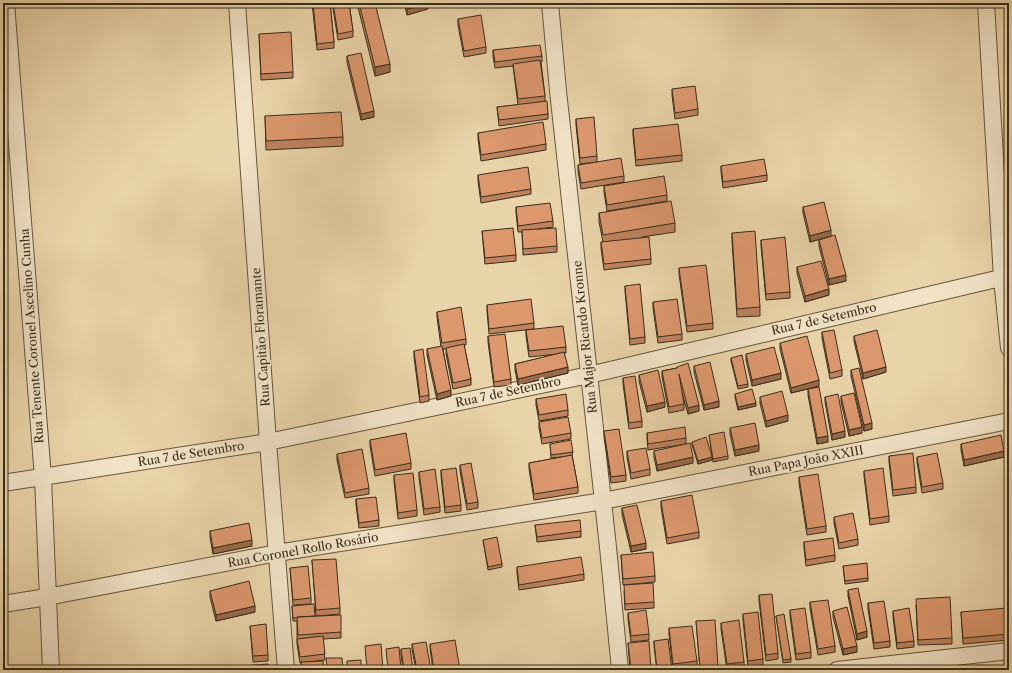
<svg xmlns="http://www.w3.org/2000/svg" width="1012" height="673" font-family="'Libre Caslon Text',serif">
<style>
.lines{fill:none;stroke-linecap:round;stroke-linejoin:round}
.minor-casing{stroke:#66563e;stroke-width:18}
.minor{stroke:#f1e2c6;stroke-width:16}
.wall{fill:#bd825e;stroke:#3a2d1b}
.shaded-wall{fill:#9a6a4c;stroke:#3a2d1b}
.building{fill:#dc976d;stroke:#3a2d1b}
.labels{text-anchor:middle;stroke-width:3;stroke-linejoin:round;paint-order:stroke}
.street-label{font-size:12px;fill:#3a2d1b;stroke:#f1e2c6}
</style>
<rect width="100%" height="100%" fill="#e9d3a8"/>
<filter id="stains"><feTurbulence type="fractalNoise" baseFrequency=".005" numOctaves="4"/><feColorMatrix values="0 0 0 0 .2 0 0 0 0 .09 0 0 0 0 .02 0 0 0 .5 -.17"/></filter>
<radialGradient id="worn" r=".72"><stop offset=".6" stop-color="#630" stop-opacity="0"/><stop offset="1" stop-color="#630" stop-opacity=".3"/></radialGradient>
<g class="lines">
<g class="minor-casing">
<path id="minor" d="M 6,3 L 43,478 L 51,670
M 237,3 L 268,442 L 286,670
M 550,3 L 558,91 L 608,547 L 620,670
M 986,3 L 1002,278 L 1009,348
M 3,483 L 268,442 L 589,375 L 1009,276
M 3,604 L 47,597 L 277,553 L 603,501 L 1009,421
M 837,670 L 1009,651"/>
</g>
<use href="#minor" class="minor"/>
</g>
<path class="wall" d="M 312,3 L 330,3 L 334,42 L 334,48 L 317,50 Z
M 332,3 L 349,3 L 353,31 L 353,37 L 338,40 Z
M 357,3 L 375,3 L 390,72 L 375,76 Z
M 404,3 L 428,3 L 428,9 L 407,15 Z
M 458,19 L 486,47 L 486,53 L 464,57 L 458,25 Z
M 259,34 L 293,72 L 293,78 L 261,80 Z
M 493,50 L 542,56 L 542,62 L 541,62 L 545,96 L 545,102 L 548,114 L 548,119 L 499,126 L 497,107 L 518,105 L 513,66 L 495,68 L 493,56 Z
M 347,56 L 374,117 L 361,120 L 347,62 Z
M 672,89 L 698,109 L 698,115 L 675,119 L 672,95 Z
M 265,116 L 343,137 L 343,146 L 266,150 Z
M 576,119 L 597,156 L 597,162 L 580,164 L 576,125 Z
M 633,129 L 682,155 L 682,161 L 636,166 L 633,135 Z
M 478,133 L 546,144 L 546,150 L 481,161 L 478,139 Z
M 578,165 L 624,176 L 624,182 L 581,189 L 578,171 Z
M 721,166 L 767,175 L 767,181 L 723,188 L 721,172 Z
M 478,175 L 531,189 L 531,194 L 481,203 L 478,181 Z
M 604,186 L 667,195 L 667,201 L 607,211 L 604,192 Z
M 516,207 L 553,221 L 553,227 L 538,229 L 557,246 L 557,252 L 523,255 L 522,232 L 518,232 L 516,213 Z
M 803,207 L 831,236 L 810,242 L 803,213 Z
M 599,213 L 675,223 L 675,232 L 642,237 L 651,259 L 651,264 L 604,270 L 601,248 L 601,242 L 603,242 L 599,222 Z
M 482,231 L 516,255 L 516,261 L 485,264 Z
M 732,233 L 760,307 L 760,316 L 737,317 L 732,241 Z
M 761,240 L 790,292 L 790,298 L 766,300 L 761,246 Z
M 819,240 L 846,281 L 829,285 L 819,246 Z
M 797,267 L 829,295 L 805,302 L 797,273 Z
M 679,268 L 713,323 L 713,329 L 687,332 L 679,274 Z
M 625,286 L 645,337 L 645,343 L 630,345 L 625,291 Z
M 653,302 L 682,334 L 682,340 L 658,343 L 653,308 Z
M 487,305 L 534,323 L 534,329 L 489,334 L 487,311 Z
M 437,312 L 466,339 L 466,345 L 464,345 L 471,379 L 471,385 L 453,389 L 446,354 L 446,349 L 443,349 L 451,396 L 437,400 L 427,355 L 427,349 L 441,347 L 437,317 Z
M 526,330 L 566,347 L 566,353 L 564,353 L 568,373 L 518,385 L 515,370 L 515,364 L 558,354 L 529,357 L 526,336 Z
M 822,332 L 842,370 L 842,376 L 830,379 L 822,338 Z
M 488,336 L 511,379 L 511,385 L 494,387 L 488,342 Z
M 854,336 L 886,372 L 863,379 L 854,341 Z
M 780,343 L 819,386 L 813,388 L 828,442 L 817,444 L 808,395 L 808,389 L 791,393 L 780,349 Z
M 414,351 L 429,395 L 429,401 L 420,403 L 414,357 Z
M 746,354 L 781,379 L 752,386 L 746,360 Z
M 731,358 L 748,384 L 748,387 L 738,389 L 731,361 Z
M 694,366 L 719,407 L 704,410 L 694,372 Z
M 677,367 L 699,411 L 688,414 L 682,393 L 684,404 L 684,410 L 669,413 L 662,377 L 662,371 L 677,368 Z
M 851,370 L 872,429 L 864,431 L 851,376 Z
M 639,375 L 665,407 L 647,412 L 639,381 Z
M 623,378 L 642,421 L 642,427 L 629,429 L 623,384 Z
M 735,394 L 756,406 L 738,410 L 735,397 Z
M 841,396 L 862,433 L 849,436 L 841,402 Z
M 760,397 L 788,421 L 766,427 L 760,403 Z
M 825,397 L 845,437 L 832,440 L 825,402 Z
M 536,399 L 568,410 L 568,416 L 539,421 L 536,405 Z
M 539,422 L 571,433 L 571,439 L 542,444 L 539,428 Z
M 730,428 L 759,451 L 735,456 L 730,434 Z
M 604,431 L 626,475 L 626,481 L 611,483 L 604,437 Z
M 647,433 L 686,438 L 686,444 L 648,450 L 647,439 Z
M 709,435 L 728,456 L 728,459 L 713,462 Z
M 370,440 L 411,463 L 411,469 L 375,476 L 370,446 Z
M 692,442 L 712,460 L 698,464 L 692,445 Z
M 550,444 L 573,452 L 572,455 L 578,487 L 578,493 L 534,500 L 529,469 L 529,463 L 562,457 L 551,458 Z
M 961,444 L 1004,457 L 964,466 L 961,450 Z
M 627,451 L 650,469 L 650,475 L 631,479 L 627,457 Z
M 654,451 L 693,463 L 657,471 L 654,457 Z
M 337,454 L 369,488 L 369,494 L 345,498 L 337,460 Z
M 889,456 L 916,487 L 916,493 L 893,496 L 889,462 Z
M 917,457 L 943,483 L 943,489 L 922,493 L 917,462 Z
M 460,465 L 478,502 L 478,508 L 467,510 L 460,471 Z
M 441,470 L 461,505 L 461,511 L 445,513 L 441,476 Z
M 864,471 L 889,516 L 889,522 L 870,525 L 864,476 Z
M 419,472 L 440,507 L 440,512 L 424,515 L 419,478 Z
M 394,475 L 417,510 L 417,516 L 398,519 L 394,481 Z
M 799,477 L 826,526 L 826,532 L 807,535 L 799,483 Z
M 356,499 L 379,520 L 379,526 L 359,528 L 356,505 Z
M 661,501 L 699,532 L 699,538 L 667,544 L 661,507 Z
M 622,508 L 646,549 L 631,552 L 622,514 Z
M 834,517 L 858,539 L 858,545 L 839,549 L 834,523 Z
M 535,525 L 581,531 L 581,537 L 537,542 Z
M 210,531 L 252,546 L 213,554 L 210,537 Z
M 483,540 L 502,564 L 502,567 L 488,570 Z
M 804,542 L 835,555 L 835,561 L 806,566 L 804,548 Z
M 621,555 L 655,576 L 655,582 L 623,585 Z
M 312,560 L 340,608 L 340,614 L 316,616 Z
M 843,566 L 868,578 L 868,581 L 845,584 Z
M 517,567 L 584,574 L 584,580 L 519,590 L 517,573 Z
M 290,568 L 311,598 L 311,604 L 293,605 Z
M 848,590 L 867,637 L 857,640 L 848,596 Z
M 210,591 L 255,612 L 216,621 L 210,597 Z
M 624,591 L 654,602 L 654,608 L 625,610 Z
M 759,595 L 778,653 L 778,659 L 766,661 L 759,601 Z
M 810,602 L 835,646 L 835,652 L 818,655 L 810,608 Z
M 868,603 L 890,641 L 890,647 L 874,649 L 868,609 Z
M 916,605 L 952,638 L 952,644 L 918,645 Z
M 292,606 L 315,616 L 341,632 L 341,638 L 323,639 L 325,660 L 300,663 L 297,644 L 297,621 L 293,621 Z
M 790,610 L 811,652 L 811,658 L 796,660 L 790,616 Z
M 833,611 L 857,652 L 843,655 L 833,617 Z
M 893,611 L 914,641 L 914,647 L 897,649 L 893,617 Z
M 961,612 L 1009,634 L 1009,640 L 963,644 Z
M 628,613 L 649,634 L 649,640 L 631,642 L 628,619 Z
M 743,614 L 763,659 L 763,665 L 748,667 L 743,620 Z
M 776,616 L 791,659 L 791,662 L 783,663 Z
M 696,621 L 718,667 L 718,670 L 700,670 Z
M 721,623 L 744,662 L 744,667 L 727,670 L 721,629 Z
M 250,626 L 268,655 L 268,661 L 253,662 Z
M 669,628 L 697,661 L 697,667 L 673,670 L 669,634 Z
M 654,641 L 672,670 L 657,670 L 654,647 Z
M 628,643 L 651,670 L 630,670 Z
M 412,644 L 431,670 L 416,670 L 412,650 Z
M 430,644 L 460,670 L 433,670 L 430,649 Z
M 401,649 L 413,670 L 403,670 L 401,655 Z"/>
<path class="shaded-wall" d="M 428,4 L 428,9 L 407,15 L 407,9 Z
M 390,64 L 390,72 L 375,76 L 375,67 Z
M 374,111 L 374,117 L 361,120 L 361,114 Z
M 831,230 L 831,236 L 810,242 L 810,236 Z
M 846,275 L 846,281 L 829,285 L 829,279 Z
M 829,289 L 829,295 L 805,302 L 805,296 Z
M 568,367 L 568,373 L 518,385 L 518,379 Z
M 886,367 L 886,372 L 863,379 L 863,373 Z
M 781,373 L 781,379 L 752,386 L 752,380 Z
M 819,380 L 819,386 L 791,393 L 791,388 Z
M 451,390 L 451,396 L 437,400 L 437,394 Z
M 719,401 L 719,407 L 704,410 L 704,405 Z
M 665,402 L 665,407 L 647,412 L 647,406 Z
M 756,403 L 756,406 L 738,410 L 738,407 Z
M 699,405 L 699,411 L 688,414 L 688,408 Z
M 788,415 L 788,421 L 766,427 L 766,421 Z
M 872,423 L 872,429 L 864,431 L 864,425 Z
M 862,427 L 862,433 L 849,436 L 849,430 Z
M 845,431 L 845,437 L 832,440 L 832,434 Z
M 828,436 L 828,442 L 817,444 L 817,438 Z
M 759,445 L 759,451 L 735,456 L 735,450 Z
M 1004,451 L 1004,457 L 964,466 L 964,460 Z
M 693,457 L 693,463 L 657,471 L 657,465 Z
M 712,457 L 712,460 L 698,464 L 698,461 Z
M 252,540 L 252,546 L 213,554 L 213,548 Z
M 646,543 L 646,549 L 631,552 L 631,546 Z
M 255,606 L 255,612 L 216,621 L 216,615 Z
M 867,631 L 867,637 L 857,640 L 857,634 Z
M 857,646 L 857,652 L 843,655 L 843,649 Z"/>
<path class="building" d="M 313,3 L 330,3 L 334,42 L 317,44 Z
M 333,3 L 349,3 L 353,31 L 338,34 Z
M 359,3 L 375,3 L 390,64 L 375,67 Z
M 405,3 L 428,3 L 428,4 L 407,9 Z
M 481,15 L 486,47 L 464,51 L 458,19 Z
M 291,32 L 293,72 L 261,74 L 259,34 Z
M 540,45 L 542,56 L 495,62 L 493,50 Z
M 361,53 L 374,111 L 361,114 L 347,56 Z
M 540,60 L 545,96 L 518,99 L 513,64 Z
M 695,86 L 698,109 L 675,113 L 672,89 Z
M 547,101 L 548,114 L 499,120 L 497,107 Z
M 341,112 L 343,137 L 266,141 L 265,116 Z
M 594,117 L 597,156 L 580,158 L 576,119 Z
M 543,122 L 546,144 L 481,155 L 478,133 Z
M 678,124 L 682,155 L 636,160 L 633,129 Z
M 621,158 L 624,176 L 581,183 L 578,165 Z
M 764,159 L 767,175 L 723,182 L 721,166 Z
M 528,167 L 531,189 L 481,197 L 478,175 Z
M 664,176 L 667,195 L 607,205 L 604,186 Z
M 671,201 L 675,223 L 603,235 L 599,213 Z
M 824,202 L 831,230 L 810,236 L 803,207 Z
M 550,203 L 553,221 L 518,226 L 516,207 Z
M 513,228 L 516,255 L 485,258 L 482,231 Z
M 556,228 L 557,246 L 523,249 L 522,230 Z
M 755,231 L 760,307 L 737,309 L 732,233 Z
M 835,235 L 846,275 L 829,279 L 819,240 Z
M 649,237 L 651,259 L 604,264 L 601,242 Z
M 785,237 L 790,292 L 766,294 L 761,240 Z
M 821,261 L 829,289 L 805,296 L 797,267 Z
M 706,265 L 713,323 L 687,326 L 679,268 Z
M 640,284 L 645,337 L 630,339 L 625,286 Z
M 531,299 L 534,323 L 489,329 L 487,305 Z
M 677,299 L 682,334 L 658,337 L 653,302 Z
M 461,307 L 466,339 L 442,343 L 437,312 Z
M 563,326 L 566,347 L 529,351 L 526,330 Z
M 834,330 L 842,370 L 830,373 L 822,332 Z
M 877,330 L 886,367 L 863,373 L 854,336 Z
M 505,334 L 511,379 L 494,382 L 488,336 Z
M 807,336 L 819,380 L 791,388 L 780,343 Z
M 464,344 L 471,379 L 453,383 L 446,348 Z
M 442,346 L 451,390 L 437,394 L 427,349 Z
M 774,347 L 781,373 L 752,380 L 746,354 Z
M 423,349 L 429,395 L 420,397 L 414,351 Z
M 564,352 L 568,367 L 518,379 L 515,364 Z
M 742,355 L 748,384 L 738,386 L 731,358 Z
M 710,362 L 719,401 L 704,405 L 694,366 Z
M 688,363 L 699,405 L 688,408 L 679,374 L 684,404 L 669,407 L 662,371 L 677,368 L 677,367 Z
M 859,368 L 872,423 L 864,425 L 851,370 Z
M 658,370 L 665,402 L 647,406 L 639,375 Z
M 635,376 L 642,421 L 629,423 L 623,378 Z
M 819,387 L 828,436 L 817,438 L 808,389 Z
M 752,389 L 756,403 L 738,407 L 735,394 Z
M 782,391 L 788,415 L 766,421 L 760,397 Z
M 854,393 L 862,427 L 849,430 L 841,396 Z
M 566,394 L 568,410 L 539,415 L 536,399 Z
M 838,394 L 845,431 L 832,434 L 825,397 Z
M 568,417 L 571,433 L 542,438 L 539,422 Z
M 755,423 L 759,445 L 735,450 L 730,428 Z
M 685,427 L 686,438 L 648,444 L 647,433 Z
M 619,429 L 626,475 L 611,477 L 604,431 Z
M 724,432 L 728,456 L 713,459 L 709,435 Z
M 406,433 L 411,463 L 375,470 L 370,440 Z
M 1001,435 L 1004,451 L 964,460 L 961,444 Z
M 706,437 L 712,457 L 698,461 L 692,442 Z
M 571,440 L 573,452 L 551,455 L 550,444 Z
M 690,443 L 693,457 L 657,465 L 654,451 Z
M 646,448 L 650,469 L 631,473 L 627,451 Z
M 362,449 L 369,488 L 345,493 L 337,454 Z
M 913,453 L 916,487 L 893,490 L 889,456 Z
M 937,453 L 943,483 L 922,487 L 917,457 Z
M 572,455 L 578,487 L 534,494 L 529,463 Z
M 471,463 L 478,502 L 467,504 L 460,465 Z
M 456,468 L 461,505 L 445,507 L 441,470 Z
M 883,468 L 889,516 L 870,519 L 864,471 Z
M 435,469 L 440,507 L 424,509 L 419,472 Z
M 413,473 L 417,510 L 398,513 L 394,475 Z
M 818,474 L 826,526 L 807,529 L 799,477 Z
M 692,495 L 699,532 L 667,538 L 661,501 Z
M 376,497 L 379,520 L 359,523 L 356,499 Z
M 637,505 L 646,543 L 631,546 L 622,508 Z
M 853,513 L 858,539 L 839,543 L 834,517 Z
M 580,520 L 581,531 L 537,537 L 535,525 Z
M 249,523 L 252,540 L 213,548 L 210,531 Z
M 497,537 L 502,564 L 488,567 L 483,540 Z
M 833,538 L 835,555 L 806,560 L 804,542 Z
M 653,552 L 655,576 L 623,579 L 621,555 Z
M 581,557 L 584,574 L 519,585 L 517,567 Z
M 336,559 L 340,608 L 316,610 L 312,560 Z
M 867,563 L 868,578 L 845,581 L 843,566 Z
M 308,566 L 311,598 L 293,600 L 290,568 Z
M 249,581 L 255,606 L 216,615 L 210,591 Z
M 653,583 L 654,602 L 625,604 L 624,585 Z
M 858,588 L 867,631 L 857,634 L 848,590 Z
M 772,594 L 778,653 L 766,655 L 759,595 Z
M 950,597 L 952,638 L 918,640 L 916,599 Z
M 828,600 L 835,646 L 818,649 L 810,602 Z
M 884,601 L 890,641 L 874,643 L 868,603 Z
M 314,604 L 315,616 L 297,617 L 297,618 L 293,618 L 292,606 Z
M 847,607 L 857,646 L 843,649 L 833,611 Z
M 805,608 L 811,652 L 796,654 L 790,610 Z
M 909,608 L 914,641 L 897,643 L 893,611 Z
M 1007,608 L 1009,634 L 963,638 L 961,612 Z
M 646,610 L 649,634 L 631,636 L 628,613 Z
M 758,612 L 763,659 L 748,661 L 743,614 Z
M 784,614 L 791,659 L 783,660 L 776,616 Z
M 341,615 L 341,632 L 298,635 L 297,617 Z
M 715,620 L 718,667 L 700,668 L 696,621 Z
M 739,620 L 744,662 L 727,664 L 721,623 Z
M 266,624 L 268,655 L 253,656 L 250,626 Z
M 692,626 L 697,661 L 673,664 L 669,628 Z
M 323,636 L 325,654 L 300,657 L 297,639 Z
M 668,639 L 672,670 L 657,670 L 654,641 Z
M 455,640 L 460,670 L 434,670 L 430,644 Z
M 649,641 L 651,670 L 631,670 L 628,643 Z
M 426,642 L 431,670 L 417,670 L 412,644 Z
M 381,644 L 383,670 L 367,670 L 365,646 Z
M 399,647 L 401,670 L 388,670 L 386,649 Z
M 410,648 L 413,670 L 404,670 L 401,649 Z
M 326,658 L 342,658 L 343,670 L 327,670 Z
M 361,660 L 361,670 L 347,670 L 347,661 Z
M 323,661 L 324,670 L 302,670 L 301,662 Z
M 268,664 L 269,670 L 242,670 L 242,666 Z
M 1008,665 L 1008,670 L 963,670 L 963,669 Z"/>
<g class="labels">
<g class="street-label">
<text transform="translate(824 319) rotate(-13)" y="4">Rua 7 de Setembro</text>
<text transform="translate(32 336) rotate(-94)" y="4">Rua Tenente Coronel Ascelino Cunha</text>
<text transform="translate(261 337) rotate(-94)" y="4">Rua Capitão Floramante</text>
<text transform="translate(585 337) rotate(-96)" y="4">Rua Major Ricardo Kronne</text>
<text transform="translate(508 392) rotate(-12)" y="4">Rua 7 de Setembro</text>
<text transform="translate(191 454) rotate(-9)" y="4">Rua 7 de Setembro</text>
<text transform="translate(806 461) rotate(-11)" y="4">Rua Papa João XXIII</text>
<text transform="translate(303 550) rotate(-10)" y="4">Rua Coronel Rollo Rosário</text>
</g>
</g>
<rect width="1012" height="673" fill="none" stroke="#e9d3a8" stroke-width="16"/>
<rect x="4" y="4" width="1004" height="665" fill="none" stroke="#3a2d1b" stroke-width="2"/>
<rect x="8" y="8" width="996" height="657" fill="none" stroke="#3a2d1b"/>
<rect width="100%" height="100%" filter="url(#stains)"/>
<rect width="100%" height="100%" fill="url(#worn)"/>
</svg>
